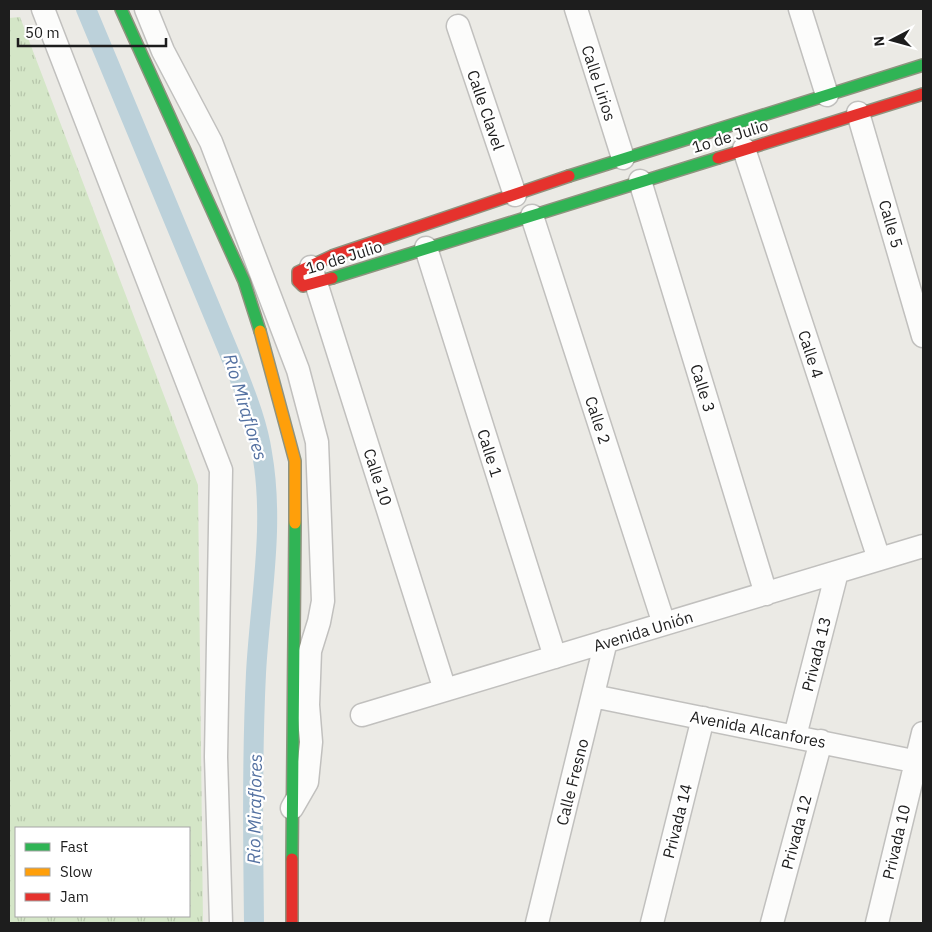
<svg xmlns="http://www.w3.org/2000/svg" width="932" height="932" font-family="'IBM Plex Sans',sans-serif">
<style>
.grass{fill:url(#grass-tufts);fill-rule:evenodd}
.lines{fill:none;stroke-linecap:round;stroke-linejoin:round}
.canal{stroke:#bcd1da;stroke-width:20}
.street-casing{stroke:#c1c0be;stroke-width:25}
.fast-casing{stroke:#8f937f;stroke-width:14}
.slow-casing{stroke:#8f937f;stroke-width:14}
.jam-casing{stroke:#8f937f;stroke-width:14}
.street{stroke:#fcfcfb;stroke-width:22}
.fast{stroke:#30b455;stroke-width:11}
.slow{stroke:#ff9f0a;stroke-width:11}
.jam{stroke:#e5322d;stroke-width:11}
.labels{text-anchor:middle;stroke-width:4.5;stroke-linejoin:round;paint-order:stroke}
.street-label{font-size:16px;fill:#1d1d1d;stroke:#fff}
.water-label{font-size:18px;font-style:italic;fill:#5471a1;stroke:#fff}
</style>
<defs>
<pattern id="grass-tufts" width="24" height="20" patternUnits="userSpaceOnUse" patternTransform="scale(1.25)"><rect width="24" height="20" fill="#d4e6c7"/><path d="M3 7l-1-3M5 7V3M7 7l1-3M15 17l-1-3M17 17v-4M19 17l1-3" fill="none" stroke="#b6c5aa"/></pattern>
</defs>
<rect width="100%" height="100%" fill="#ebeae5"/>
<path class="grass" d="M 20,17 L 198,485 L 203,923 L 9,923 L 9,18 ZM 16,828 L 189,828 L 189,916 L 16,916 Z"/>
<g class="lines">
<path class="canal" d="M 86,9 L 238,374 C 248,400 258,426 262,453 C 275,526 260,600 256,673 C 252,756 253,840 254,923"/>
<g class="street-casing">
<path id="street" d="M 43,9 L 221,470 L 216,757 L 221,923
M 146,9 L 163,51 L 211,142 L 298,370 L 317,442 L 323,601 L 319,622 L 310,651 L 308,705 L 311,742 L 307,782 L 292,808
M 576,9 L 623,158
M 800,9 L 827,95
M 458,26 L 515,195
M 858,113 L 923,336
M 744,149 L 879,559
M 640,181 L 766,594
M 532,216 L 664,624
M 426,248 L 555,657
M 311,267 L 445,690
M 593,696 L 923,763
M 362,715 L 923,546
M 795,736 L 837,572
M 537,923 L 606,641
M 652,923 L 703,718
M 772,923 L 821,741
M 877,923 L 923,733"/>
</g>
<g class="fast-casing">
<path id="fast" d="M 121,9 L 244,281 L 260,331
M 569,176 L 923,65
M 332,278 L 718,158
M 292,859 L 295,523"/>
</g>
<g class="slow-casing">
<path id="slow" d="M 260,331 L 295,461 L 295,523"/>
</g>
<g class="jam-casing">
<path id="jam" d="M 718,158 L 923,94
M 332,278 L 303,286 L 298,281 L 298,272 L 332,256 L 569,176
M 292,923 L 292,859"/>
</g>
<use href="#street" class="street"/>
<use href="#fast" class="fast"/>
<use href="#slow" class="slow"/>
<use href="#jam" class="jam"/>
</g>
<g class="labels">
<g class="street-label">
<text transform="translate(599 83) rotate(72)" y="6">Calle Lirios</text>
<text transform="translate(486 110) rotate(71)" y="6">Calle Clavel</text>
<text transform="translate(730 136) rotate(-17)" y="6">1o de Julio</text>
<text transform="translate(891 224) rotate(74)" y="6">Calle 5</text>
<text transform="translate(344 257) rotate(-17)" y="6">1o de Julio</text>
<text transform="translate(811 354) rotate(72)" y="6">Calle 4</text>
<text transform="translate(703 388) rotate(73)" y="6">Calle 3</text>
<text transform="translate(598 420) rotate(72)" y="6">Calle 2</text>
<text transform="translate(490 453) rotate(73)" y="6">Calle 1</text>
<text transform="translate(378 477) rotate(72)" y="6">Calle 10</text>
<text transform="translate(643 631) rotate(-17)" y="6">Avenida Unión</text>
<text transform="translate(816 654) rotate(-76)" y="6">Privada 13</text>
<text transform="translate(758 729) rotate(11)" y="6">Avenida Alcanfores</text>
<text transform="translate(572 782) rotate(-76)" y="6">Calle Fresno</text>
<text transform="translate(677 821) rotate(-76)" y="6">Privada 14</text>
<text transform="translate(796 832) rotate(-75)" y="6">Privada 12</text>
<text transform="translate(896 842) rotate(-77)" y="6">Privada 10</text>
</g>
<g class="water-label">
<text transform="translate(245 407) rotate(73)" y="6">Rio Miraflores</text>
<text transform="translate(255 809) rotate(-89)" y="6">Rio Miraflores</text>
</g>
</g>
<rect width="932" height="932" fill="none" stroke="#1d1d1d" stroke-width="20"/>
<rect x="15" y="827" width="175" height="90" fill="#ffffff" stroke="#a5a5a5"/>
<rect x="25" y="843" width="25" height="8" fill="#30b455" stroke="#a5a5a5"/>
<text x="60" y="852" font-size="15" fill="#1d1d1d">Fast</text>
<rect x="25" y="868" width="25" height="8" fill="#ff9f0a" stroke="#a5a5a5"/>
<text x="60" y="877" font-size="15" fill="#1d1d1d">Slow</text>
<rect x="25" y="893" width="25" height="8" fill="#e5322d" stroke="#a5a5a5"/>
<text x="60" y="902" font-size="15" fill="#1d1d1d">Jam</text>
<g transform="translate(892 40) rotate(264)" stroke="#ffffff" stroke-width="4" paint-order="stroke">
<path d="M0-4L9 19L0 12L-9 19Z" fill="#1d1d1d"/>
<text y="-8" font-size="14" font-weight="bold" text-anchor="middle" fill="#1d1d1d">N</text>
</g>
<path d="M18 38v8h148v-8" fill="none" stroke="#1d1d1d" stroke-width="2.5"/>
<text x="25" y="38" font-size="15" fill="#1d1d1d" stroke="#ffffff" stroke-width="4" paint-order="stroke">50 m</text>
</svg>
